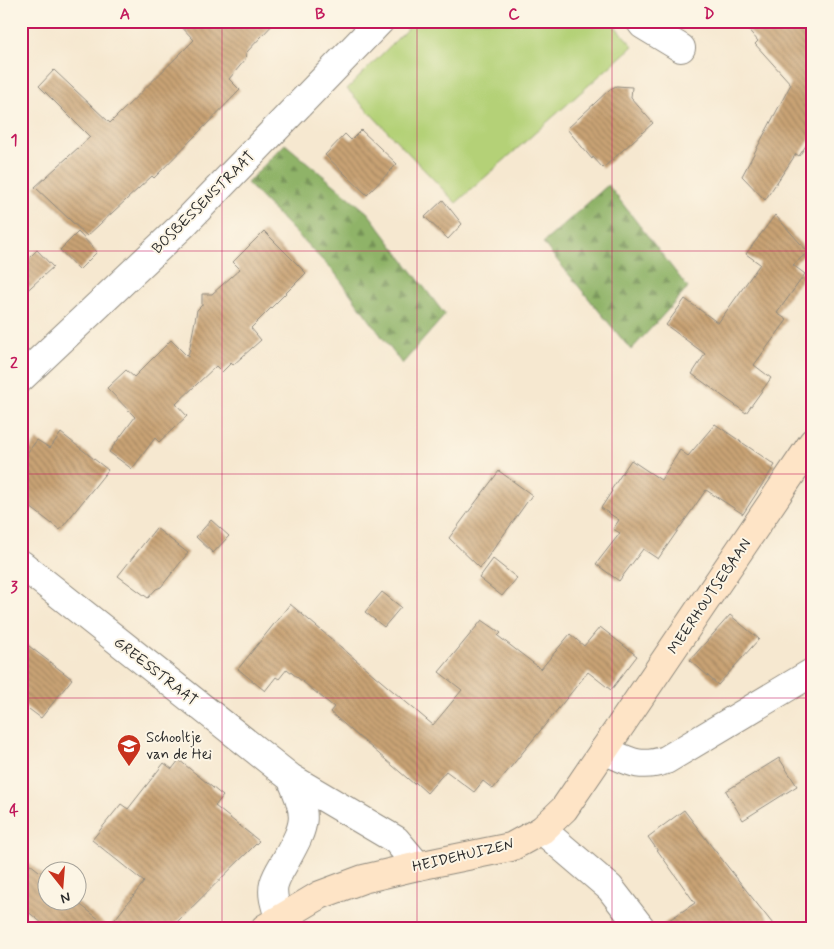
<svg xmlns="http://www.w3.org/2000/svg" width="834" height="949" font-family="Mynerve,sans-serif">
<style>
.forest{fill:url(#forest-firs);stroke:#5d6f4a}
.garden{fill:#b4d177;stroke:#707e51}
.building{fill:url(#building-back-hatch)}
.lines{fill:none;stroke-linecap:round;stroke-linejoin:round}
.street-casing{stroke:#908a7e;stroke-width:30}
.secondary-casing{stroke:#908a7e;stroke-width:30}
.street{stroke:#fff;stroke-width:28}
.secondary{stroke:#fee4c6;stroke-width:28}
.grid{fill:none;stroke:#c2185b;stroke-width:1;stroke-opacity:0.55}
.labels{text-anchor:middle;stroke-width:4;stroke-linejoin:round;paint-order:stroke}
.street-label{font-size:15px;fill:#2b2b2b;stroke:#fcf5e5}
.poi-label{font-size:15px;fill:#2b2b2b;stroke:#fcf5e5;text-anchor:start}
.neatline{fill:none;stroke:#c2185b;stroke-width:2}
.grid-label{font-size:16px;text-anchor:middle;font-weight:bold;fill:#c2185b}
</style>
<defs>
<pattern id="forest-firs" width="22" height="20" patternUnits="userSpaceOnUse" patternTransform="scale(1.25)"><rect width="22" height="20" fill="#8fb368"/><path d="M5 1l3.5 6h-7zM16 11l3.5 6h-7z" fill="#759256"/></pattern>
<pattern id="building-back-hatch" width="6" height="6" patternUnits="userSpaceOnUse" patternTransform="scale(1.25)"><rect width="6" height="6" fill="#c9a375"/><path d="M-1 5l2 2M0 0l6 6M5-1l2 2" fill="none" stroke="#a38560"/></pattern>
</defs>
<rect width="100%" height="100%" fill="#fcf5e5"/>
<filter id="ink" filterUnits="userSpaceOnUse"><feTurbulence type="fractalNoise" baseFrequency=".02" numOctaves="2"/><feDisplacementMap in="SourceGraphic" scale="10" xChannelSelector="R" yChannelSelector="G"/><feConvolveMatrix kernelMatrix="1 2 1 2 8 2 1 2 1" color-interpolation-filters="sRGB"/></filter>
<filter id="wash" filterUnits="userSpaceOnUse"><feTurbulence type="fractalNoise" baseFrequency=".0096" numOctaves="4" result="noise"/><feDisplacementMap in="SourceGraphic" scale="20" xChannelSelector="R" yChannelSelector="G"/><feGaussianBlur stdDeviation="1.12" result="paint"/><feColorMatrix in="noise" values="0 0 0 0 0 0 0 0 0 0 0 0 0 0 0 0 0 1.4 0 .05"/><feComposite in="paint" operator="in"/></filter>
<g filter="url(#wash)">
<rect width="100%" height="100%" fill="#f6e8d0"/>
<path class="forest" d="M 285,144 L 368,213 L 445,315 L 402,364 L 335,273 L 247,183 Z
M 608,185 L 688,288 L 631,350 L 543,243 Z"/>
<path class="garden" d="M 415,21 L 610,21 L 633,46 L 456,203 L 347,89 Z"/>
<g id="blocks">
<path class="building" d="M 176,21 L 276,21 L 246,53 L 245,60 L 229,79 L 240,90 L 154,178 L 152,176 L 87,236 L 35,187 L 90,137 L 39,86 L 54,70 L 110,123 L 194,40 Z
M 741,21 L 813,21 L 813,135 L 799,156 L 796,154 L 765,200 L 742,176 L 791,84 L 755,44 L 758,41 Z
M 616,86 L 632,87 L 631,98 L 653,123 L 603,168 L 593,157 L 592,159 L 567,129 L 609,90 Z
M 361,130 L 397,164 L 367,195 L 325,155 L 345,134 L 351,140 Z
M 443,200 L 462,224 L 448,239 L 425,217 Z
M 775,215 L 808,252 L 793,265 L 805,274 L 777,313 L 787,320 L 754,365 L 771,378 L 746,413 L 692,374 L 705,354 L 666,325 L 685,299 L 718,323 L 760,264 L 746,254 Z
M 264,231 L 306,273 L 251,328 L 261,340 L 233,365 L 231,363 L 222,372 L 216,366 L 176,404 L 187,416 L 159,442 L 155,438 L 132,469 L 109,452 L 135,417 L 107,388 L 126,370 L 134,377 L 171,340 L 188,357 L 197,310 L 202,305 L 202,294 L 212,294 L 240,269 L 233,262 Z
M 78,232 L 97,252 L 79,270 L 60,250 Z
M 37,250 L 53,267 L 21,296 L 21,266 Z
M 715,424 L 775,465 L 743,514 L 706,490 L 658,559 L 643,549 L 619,581 L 596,564 L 620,533 L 613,529 L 619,520 L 601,508 L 612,491 L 611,490 L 631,460 L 661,480 L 680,450 L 688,456 Z
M 61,433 L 108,470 L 60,530 L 21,500 L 21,461 L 37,440 L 50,448 Z
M 499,471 L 532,495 L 480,568 L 449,538 Z
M 211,520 L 229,536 L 213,553 L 196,537 Z
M 156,528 L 188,553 L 161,587 L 156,589 L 148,598 L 118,576 Z
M 493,559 L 517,578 L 502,596 L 479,578 Z
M 382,592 L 401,607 L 384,627 L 365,612 Z
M 290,604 L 433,725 L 462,690 L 439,672 L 482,620 L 501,633 L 498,636 L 541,669 L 570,634 L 584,646 L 600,627 L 637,656 L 611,690 L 588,672 L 493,789 L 483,781 L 474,792 L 446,771 L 427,793 L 415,782 L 414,784 L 330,712 L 334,707 L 287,669 L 279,679 L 276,677 L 265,691 L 238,669 Z
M 730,615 L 759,639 L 718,685 L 690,660 Z
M 21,640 L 72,679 L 41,718 L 21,703 Z
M 779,758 L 797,786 L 743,820 L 726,791 Z
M 179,760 L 223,796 L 215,806 L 259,841 L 171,928 L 48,928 L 21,906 L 21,857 L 48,878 L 48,902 L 77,902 L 109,927 L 144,882 L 92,840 L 121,804 L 128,809 L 164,763 L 172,769 Z
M 684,810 L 709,843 L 776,928 L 657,928 L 695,903 L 648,837 Z"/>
</g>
</g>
<g filter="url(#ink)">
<use href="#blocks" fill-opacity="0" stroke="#908a7e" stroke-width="1"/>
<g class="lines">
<g class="street-casing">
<path id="street" d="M 640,21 L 643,25 L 681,48
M 21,378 L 183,225 L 380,21
M 21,564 L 291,778 L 396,840 L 418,866
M 604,750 C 629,761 638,769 666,760 L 813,672
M 542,830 L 610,888 L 641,928
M 279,918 C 276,907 271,895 274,884 C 276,876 282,867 286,860 C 307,822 308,817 291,778"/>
</g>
<g class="secondary-casing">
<path id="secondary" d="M 265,928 L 320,895 L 363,879 L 418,866 L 511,847 L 542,830 L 564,809 L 813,442"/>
</g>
<use href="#street" class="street"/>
<use href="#secondary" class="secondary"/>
</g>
</g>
<path class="grid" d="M 222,21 L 222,928M 417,21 L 417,928M 612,21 L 612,928M 21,251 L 813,251M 21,474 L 813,474M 21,698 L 813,698"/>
<defs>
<g id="school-pin" transform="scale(1.25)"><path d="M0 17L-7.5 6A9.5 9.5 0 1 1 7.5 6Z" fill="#c8321e" stroke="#fcf5e5"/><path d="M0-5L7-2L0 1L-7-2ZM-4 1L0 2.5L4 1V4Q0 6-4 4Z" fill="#fff"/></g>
</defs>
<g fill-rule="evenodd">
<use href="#school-pin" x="129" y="746"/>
</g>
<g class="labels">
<g class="street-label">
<text transform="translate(203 202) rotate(-45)" y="5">BOSBESSENSTRAAT</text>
<text transform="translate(709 596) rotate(-56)" y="5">MEERHOUTSEBAAN</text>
<text transform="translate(156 671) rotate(38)" y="5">GREESSTRAAT</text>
<text transform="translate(463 855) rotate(-13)" y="5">HEIDEHUIZEN</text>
</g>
<g class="poi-label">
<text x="146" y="742">Schooltje<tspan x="146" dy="17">van de Hei</tspan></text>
</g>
</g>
<rect width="834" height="949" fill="none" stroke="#fcf5e5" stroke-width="55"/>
<g transform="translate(62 886) rotate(163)"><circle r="24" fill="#fcf5e5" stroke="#a8a49b"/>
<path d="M0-4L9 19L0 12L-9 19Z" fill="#c8321e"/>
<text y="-8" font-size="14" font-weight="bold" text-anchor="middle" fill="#2b2b2b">N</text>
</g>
<rect x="28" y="28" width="778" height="894" class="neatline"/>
<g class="grid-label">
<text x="125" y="19">A</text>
<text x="320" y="19">B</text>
<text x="514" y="19">C</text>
<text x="709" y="19">D</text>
<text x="14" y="145">1</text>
<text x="14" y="368">2</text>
<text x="14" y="592">3</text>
<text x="14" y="815">4</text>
</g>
</svg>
